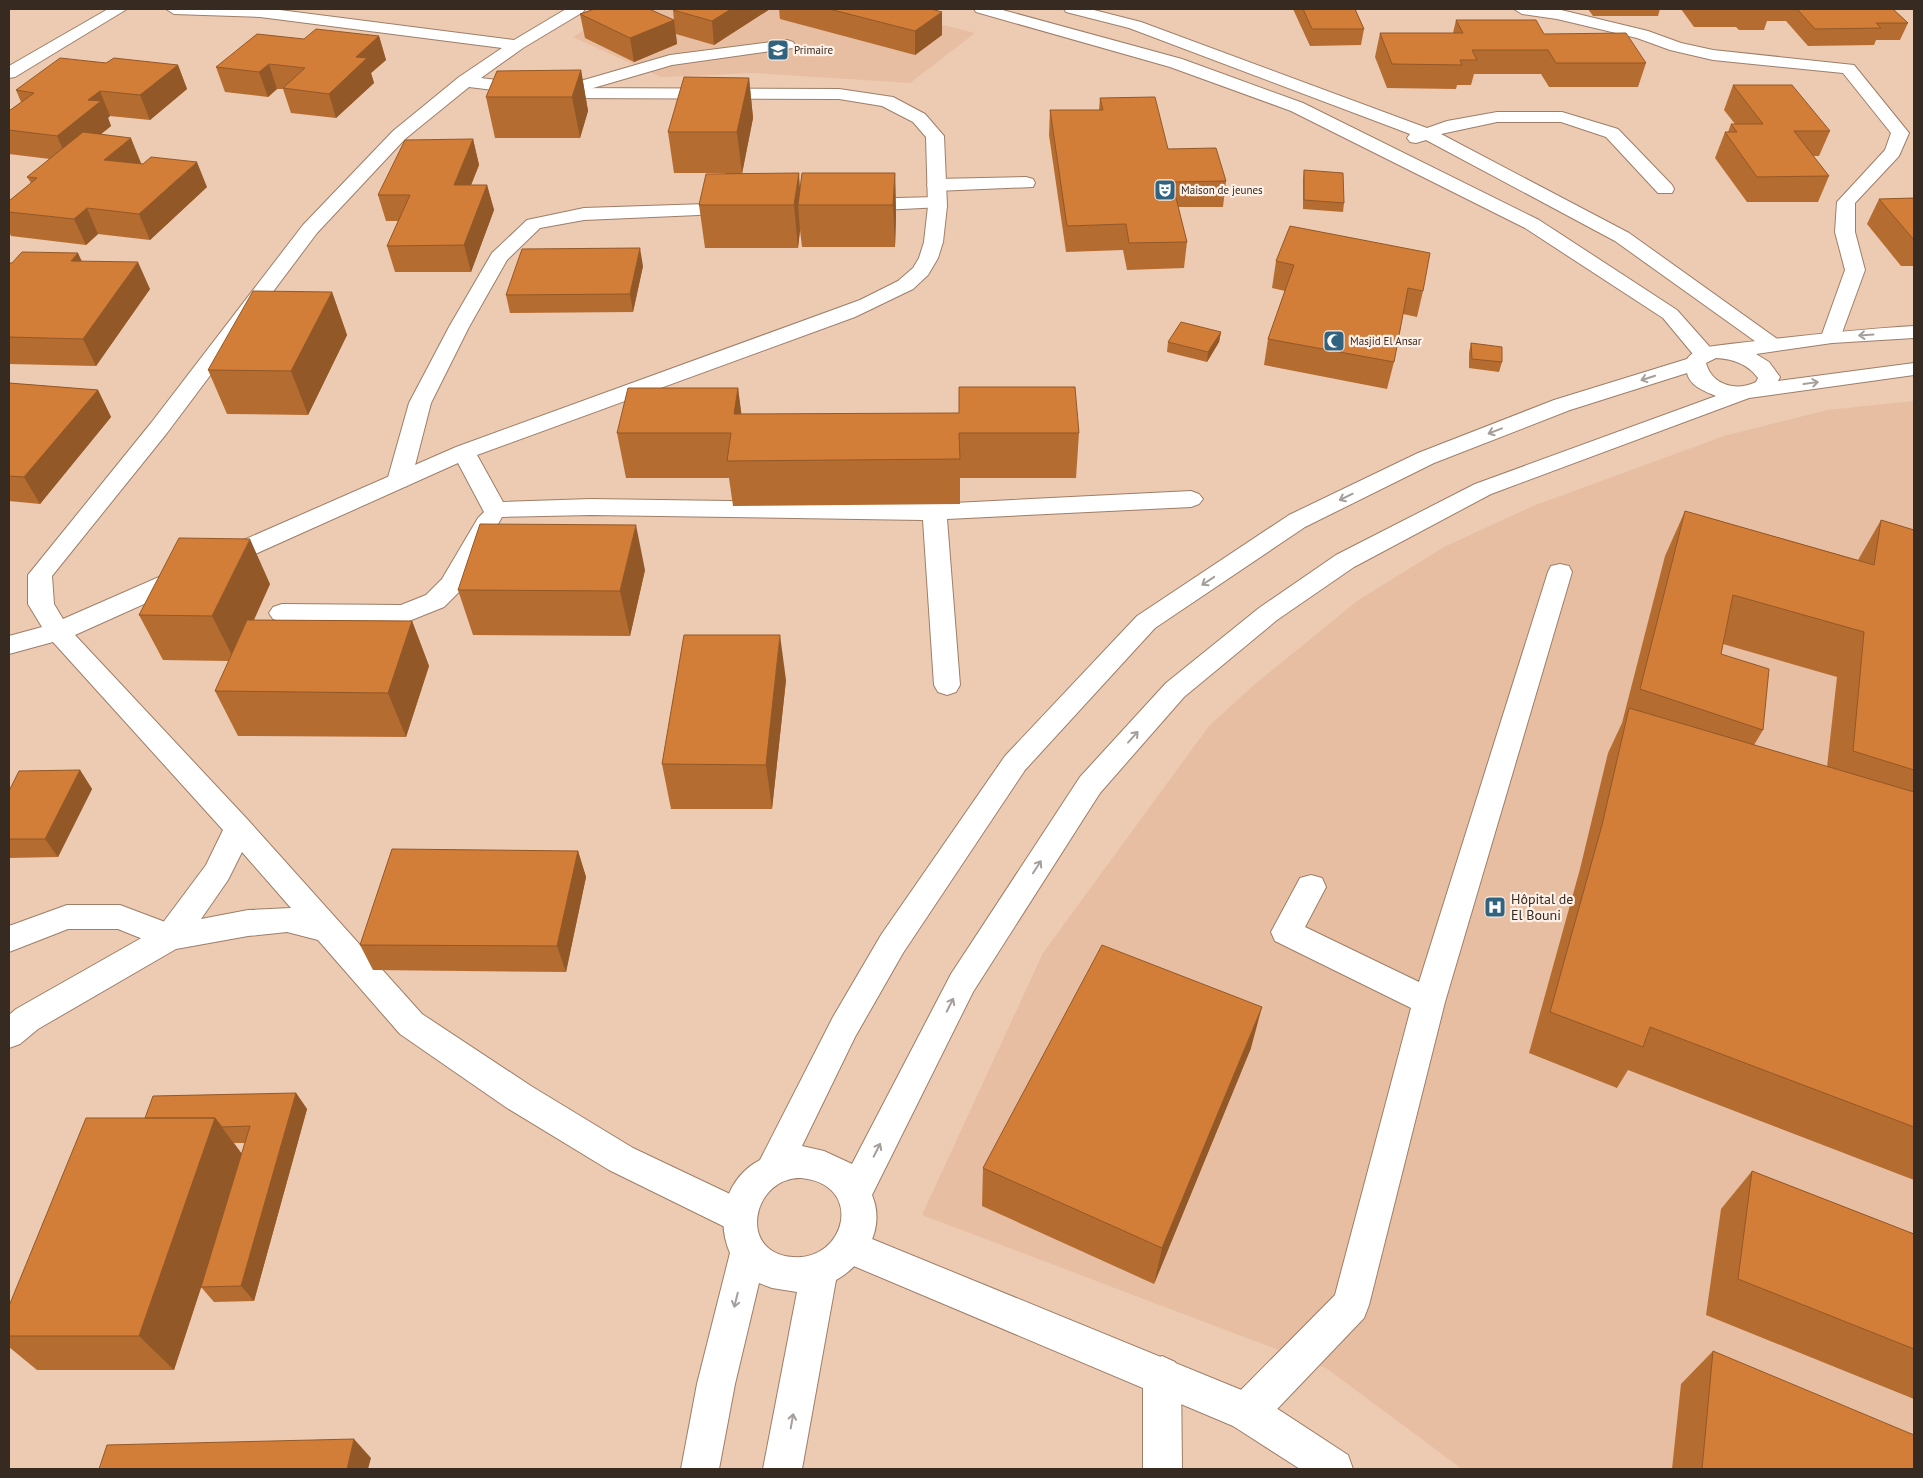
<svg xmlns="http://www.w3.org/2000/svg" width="1923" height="1478" font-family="'PT Sans',sans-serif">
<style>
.built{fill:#e7bea1}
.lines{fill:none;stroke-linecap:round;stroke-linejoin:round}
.service-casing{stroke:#9e7e68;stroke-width:2}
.minor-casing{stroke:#9e7e68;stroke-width:2}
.secondary-casing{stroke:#9e7e68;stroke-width:2}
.service{fill:#fff;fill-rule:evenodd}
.minor{fill:#fff;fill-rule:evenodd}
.secondary{fill:#fff;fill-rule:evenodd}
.wall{fill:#b56c30;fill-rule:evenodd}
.shaded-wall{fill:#935827}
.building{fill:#d27d38;stroke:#935827}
.oneway{stroke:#a59f9b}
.labels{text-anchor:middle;stroke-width:4.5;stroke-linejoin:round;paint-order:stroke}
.far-poi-label{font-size:11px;fill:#372a21;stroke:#fef0e6;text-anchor:start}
.poi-label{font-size:14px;fill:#372a21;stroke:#fef0e6;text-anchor:start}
</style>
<rect width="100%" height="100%" fill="#edcab2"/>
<path class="built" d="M 616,9 L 880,9 L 975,33 L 910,83 L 756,73 L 661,77 L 573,37 Z
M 1914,401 L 1914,1469 L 1462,1469 L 1326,1368 L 922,1215 L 1043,953 L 1209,726 L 1254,685 L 1357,601 L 1444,547 L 1533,506 L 1724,436 L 1827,410 Z"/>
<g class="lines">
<g class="service-casing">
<path id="service" d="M 787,40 L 793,42 L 795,45 L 793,48 L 672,65 L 559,98 L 553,97 L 550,93 L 553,89 L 670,55 Z
M 1026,177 L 1033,179 L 1035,183 L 1033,187 L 936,191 L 929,189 L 927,185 L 929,181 L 936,179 Z
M 936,197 L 943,199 L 945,203 L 943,207 L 860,211 L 853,209 L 851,205 L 853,201 L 860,199 Z
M 737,203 L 744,205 L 747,209 L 744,213 L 584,220 L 540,228 L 507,260 L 469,327 L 431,403 L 411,481 L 407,486 L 399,488 L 391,486 L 387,481 L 409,403 L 449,327 L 492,253 L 527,220 L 584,208 Z
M 1560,564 L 1569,566 L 1572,572 L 1445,1002 L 1369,1305 L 1364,1318 L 1261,1426 L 1247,1431 L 1233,1426 L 1228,1412 L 1233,1398 L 1335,1295 L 1411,1008 L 1275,941 L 1271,932 L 1300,878 L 1311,875 L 1322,878 L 1326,887 L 1305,927 L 1419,982 L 1548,572 L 1551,566 Z
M 67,905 L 120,905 L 181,928 L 185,937 L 181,946 L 170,950 L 118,929 L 68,929 L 9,952 L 9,926 Z
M 1162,1356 L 1175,1362 L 1181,1375 L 1182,1469 L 1143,1469 L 1143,1375 L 1149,1362 Z"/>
</g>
<g class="minor-casing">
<path id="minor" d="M 108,9 L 127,9 L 15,77 L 9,78 L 9,66 Z
M 166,9 L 272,9 L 514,40 L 566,9 L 585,9 L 583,12 L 523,48 L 481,78 L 559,88 L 839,89 L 893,97 L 925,114 L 944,136 L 947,206 L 943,242 L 938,258 L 928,275 L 913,289 L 855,317 L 477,455 L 503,502 L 591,499 L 934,504 L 1191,491 L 1199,494 L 1203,499 L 1199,504 L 1191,507 L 947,519 L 960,685 L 956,692 L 947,695 L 938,692 L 934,685 L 923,520 L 591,515 L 502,517 L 460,591 L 444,607 L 404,623 L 282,622 L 273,619 L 269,613 L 273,607 L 282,604 L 401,605 L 426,595 L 442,579 L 478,518 L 484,512 L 458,463 L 75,635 L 248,820 L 422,1014 L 531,1086 L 633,1148 L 751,1204 L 757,1216 L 751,1228 L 739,1233 L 727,1228 L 609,1170 L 507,1108 L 400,1034 L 318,940 L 287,932 L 248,936 L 176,949 L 38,1029 L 20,1044 L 9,1048 L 9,1015 L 16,1009 L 159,928 L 206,865 L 223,830 L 53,642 L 9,654 L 9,636 L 42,627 L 28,604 L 28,575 L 151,423 L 303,225 L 393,131 L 459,77 L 502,48 L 260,17 L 174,14 ZM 469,87 L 559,98 L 839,99 L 882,106 L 913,122 L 926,137 L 928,206 L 924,242 L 919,258 L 913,268 L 898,281 L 860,300 L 456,447 L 63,619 L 54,604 L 52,576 L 167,433 L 317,233 L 405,139 ZM 242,852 L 291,908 L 248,910 L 201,919 L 228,880 Z
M 974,9 L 999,9 L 1182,59 L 1303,103 L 1539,220 L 1677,310 L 1716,354 L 1713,359 L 1705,360 L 1697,359 L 1663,318 L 1525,228 L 1291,111 L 1170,67 L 976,12 Z
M 1064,9 L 1090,9 L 1141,22 L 1427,128 L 1447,121 L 1497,112 L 1562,112 L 1618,129 L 1672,185 L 1674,189 L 1672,193 L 1658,193 L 1606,137 L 1561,122 L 1497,122 L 1441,134 L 1629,233 L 1780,341 L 1784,345 L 1780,349 L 1773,351 L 1766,349 L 1615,241 L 1426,140 L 1416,143 L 1410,142 L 1407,138 L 1410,134 L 1129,28 L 1066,12 Z
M 1514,9 L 1557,9 L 1648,31 L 1681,43 L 1713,50 L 1854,65 L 1909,133 L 1899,156 L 1855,203 L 1855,232 L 1865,270 L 1839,341 L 1832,343 L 1825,341 L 1821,337 L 1845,270 L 1835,232 L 1837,202 L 1885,150 L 1891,133 L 1843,73 L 1713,60 L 1670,50 L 1637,38 L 1557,19 L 1522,14 Z
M 850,1230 L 1261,1398 L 1348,1455 L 1353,1469 L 1300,1469 L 1233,1426 L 837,1259 L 832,1247 L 837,1235 Z"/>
</g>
<g class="secondary-casing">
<path id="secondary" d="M 1914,326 L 1914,338 L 1832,343 L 1756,354 L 1769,362 L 1780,377 L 1778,381 L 1914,363 L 1914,375 L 1749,398 L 1491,494 L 1354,567 L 1277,620 L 1184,697 L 1100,793 L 973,992 L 872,1195 C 886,1228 865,1264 836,1280 L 802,1469 L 763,1469 L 797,1292 L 772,1288 L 759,1283 L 735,1384 L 719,1469 L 681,1469 L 697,1384 L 730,1253 C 715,1219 726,1178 760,1160 L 833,1017 L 881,935 L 1005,756 L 1137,616 L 1289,515 L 1418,453 L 1554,400 L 1687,359 C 1692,351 1705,347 1714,346 C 1780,338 1847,330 1914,326 ZM 1716,358 C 1733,359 1748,364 1758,378 L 1756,382 C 1736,392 1712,385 1706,363 ZM 1687,373 C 1690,386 1704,391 1716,396 L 1475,484 L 1336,555 L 1259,608 L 1166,683 L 1080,777 L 951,974 L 852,1164 L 824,1151 L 802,1146 L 855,1037 L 903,953 L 1025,770 L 1155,628 L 1305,527 L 1434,463 L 1570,410 ZM 801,1178 C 865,1184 846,1261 793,1257 C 736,1253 753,1177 801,1178 Z"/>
</g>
<use href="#service" class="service"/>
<use href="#minor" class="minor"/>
<use href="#secondary" class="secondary"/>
</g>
<path class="wall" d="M 770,9 L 714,45 L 676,34 L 677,44 L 634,62 L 585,38 L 580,14 L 674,20 L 673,10 Z
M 779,9 L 931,9 L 942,35 L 915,55 L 780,19 Z
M 1293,9 L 1355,9 L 1364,29 L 1361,45 L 1310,46 Z
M 1588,9 L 1660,9 L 1658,16 L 1593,16 Z
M 1681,9 L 1893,9 L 1908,23 L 1900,40 L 1876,40 L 1874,45 L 1808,46 L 1786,21 L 1767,21 L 1764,30 L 1739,30 L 1736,27 L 1694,27 Z
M 1456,20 L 1544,34 L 1646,63 L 1638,87 L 1549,87 L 1541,74 L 1474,74 L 1471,85 L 1457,85 L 1456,89 L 1387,88 L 1375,57 L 1380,33 L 1453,33 Z
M 379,36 L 386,60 L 371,73 L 374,83 L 336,118 L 291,113 L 283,89 L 277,89 L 268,97 L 225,92 L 216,67 L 304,39 Z
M 106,63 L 178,65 L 187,89 L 150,120 L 110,116 L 108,118 L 111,126 L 101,134 L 141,163 L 140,164 L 207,187 L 150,240 L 98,234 L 86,245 L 11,236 L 9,232 L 9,201 L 31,183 L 27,177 L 50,159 L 9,154 L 9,111 L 21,102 L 16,90 Z
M 581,70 L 588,111 L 580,138 L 495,138 L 486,97 Z
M 749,78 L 753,118 L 742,173 L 800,190 L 895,173 L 896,215 L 895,247 L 802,247 L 800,230 L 798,248 L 705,248 L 699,205 L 726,173 L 674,173 L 668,132 Z
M 1733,85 L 1830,131 L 1819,156 L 1813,156 L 1829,176 L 1818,202 L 1747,202 L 1715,158 L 1725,132 L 1728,132 L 1731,124 L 1735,124 L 1724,110 Z
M 1100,98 L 1168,149 L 1226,181 L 1223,207 L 1178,207 L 1187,242 L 1184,268 L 1127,270 L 1123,250 L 1066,252 L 1049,135 L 1050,110 L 1099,110 Z
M 473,139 L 479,165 L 471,185 L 487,185 L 494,210 L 471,272 L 395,272 L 387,246 L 398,221 L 386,221 L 378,195 Z
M 1304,170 L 1344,203 L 1343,212 L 1303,209 L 1303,179 Z
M 1914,198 L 1914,266 L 1901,266 L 1867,224 L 1879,199 Z
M 82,261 L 150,289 L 96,366 L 9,364 L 9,263 Z
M 1276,261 L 1423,291 L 1417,317 L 1403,314 L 1394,362 L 1387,389 L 1264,365 L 1268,339 L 1285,291 L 1272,288 Z
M 643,266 L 633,312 L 510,313 L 506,295 Z
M 332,292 L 347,335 L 308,415 L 227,414 L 208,370 Z
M 1221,332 L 1219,342 L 1207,362 L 1167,352 L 1168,342 Z
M 1471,343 L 1502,362 L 1499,372 L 1469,368 L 1469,353 Z
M 9,383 L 98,390 L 111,417 L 40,504 L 9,501 Z
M 738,388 L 741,414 L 1079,433 L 1076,478 L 960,478 L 960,504 L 733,506 L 729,478 L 626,478 L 617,433 Z
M 1685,511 L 1858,560 L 1881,520 L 1914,530 L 1914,1180 L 1628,1070 L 1617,1088 L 1529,1053 L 1580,869 L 1608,753 L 1622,723 L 1665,556 ZM 1723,644 L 1837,677 L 1827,767 L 1754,745 L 1763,730 L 1721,654 Z
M 645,570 L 630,636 L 473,635 L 458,590 Z
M 270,584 L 254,620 L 412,621 L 429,666 L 406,737 L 238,736 L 215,691 L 229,661 L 163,660 L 139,615 Z
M 786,680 L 772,809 L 671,809 L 662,764 Z
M 80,770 L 92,789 L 58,857 L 9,858 L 9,791 Z
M 578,851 L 586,877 L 566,972 L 373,970 L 360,945 Z
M 1251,1048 L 1154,1284 L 982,1206 L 983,1168 Z
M 296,1093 L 307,1109 L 254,1301 L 214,1302 L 201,1287 L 174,1370 L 37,1370 L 9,1347 L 9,1306 L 145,1118 ZM 234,1143 L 245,1143 L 242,1154 Z
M 1752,1171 L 1914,1234 L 1914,1399 L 1706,1315 L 1721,1209 Z
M 1713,1351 L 1914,1469 L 1672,1469 L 1681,1384 Z"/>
<path class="shaded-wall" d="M 731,9 L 770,9 L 714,45 L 712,21 Z
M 942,12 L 942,35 L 915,55 L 915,31 Z
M 674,20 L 677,44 L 634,62 L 630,38 Z
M 379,36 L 386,60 L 371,73 L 374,83 L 336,118 L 329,94 L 356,57 Z
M 269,64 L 277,89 L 268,97 L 259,72 Z
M 178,65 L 187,89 L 150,120 L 140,95 Z
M 581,70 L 588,111 L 580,138 L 572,97 Z
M 749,78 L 753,118 L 742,174 L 737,132 Z
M 100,91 L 110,116 L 108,118 L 111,126 L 68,161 L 57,136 L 88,100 Z
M 131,138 L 141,163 L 115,185 L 104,160 Z
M 473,139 L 479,165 L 461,210 L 454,185 Z
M 197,162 L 207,187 L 150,240 L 139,214 Z
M 799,173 L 801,205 L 798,205 L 800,230 L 798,248 L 794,205 Z
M 895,173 L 896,215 L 895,247 L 893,205 Z
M 487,185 L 494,210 L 471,272 L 464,245 Z
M 87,208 L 98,234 L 86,245 L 74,219 Z
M 640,248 L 643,266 L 633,312 L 630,294 Z
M 78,253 L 90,279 L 71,261 Z
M 138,262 L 150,289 L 96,366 L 83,339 Z
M 332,292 L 347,335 L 308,415 L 291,371 Z
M 1221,332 L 1219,342 L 1207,362 L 1208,352 Z
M 738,388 L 744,433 L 734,414 Z
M 98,390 L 111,417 L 40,504 L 24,477 Z
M 636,525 L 645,570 L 630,636 L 620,591 Z
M 250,539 L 270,584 L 235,661 L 212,616 Z
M 412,621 L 429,666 L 406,737 L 388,693 Z
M 780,635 L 786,680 L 772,809 L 766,765 Z
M 80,770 L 92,789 L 58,857 L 45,839 Z
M 578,851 L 586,877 L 566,972 L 557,946 Z
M 1262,1007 L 1251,1048 L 1154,1284 L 1162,1248 Z
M 296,1093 L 307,1109 L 254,1301 L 241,1286 Z
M 215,1118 L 244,1157 L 174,1370 L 139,1336 Z
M 354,1439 L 371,1458 L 368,1469 L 347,1469 Z"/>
<path class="building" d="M 595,9 L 649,9 L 674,20 L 630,38 L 580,14 Z
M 675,9 L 731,9 L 712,21 L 673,10 Z
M 829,9 L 931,9 L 942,12 L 915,31 Z
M 1303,9 L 1355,9 L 1364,29 L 1312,29 Z
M 1797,9 L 1893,9 L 1908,23 L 1876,23 L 1881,28 L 1815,29 Z
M 1456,20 L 1536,20 L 1544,34 L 1626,33 L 1646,63 L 1556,63 L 1548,50 L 1472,50 L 1477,60 L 1460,60 L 1462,65 L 1392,64 L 1380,33 L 1463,33 Z
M 316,29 L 379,36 L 356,57 L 367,58 L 329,94 L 283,88 L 305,68 L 269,64 L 259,72 L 216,67 L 257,34 L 304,39 Z
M 60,58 L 106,63 L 114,58 L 178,65 L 140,95 L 100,91 L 88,100 L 101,101 L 57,136 L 9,130 L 9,111 L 34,93 L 16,90 Z
M 581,70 L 572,97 L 486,97 L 497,71 Z
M 684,77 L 749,78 L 737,132 L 668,132 Z
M 1733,85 L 1792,85 L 1830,131 L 1794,131 L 1829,176 L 1757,177 L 1725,132 L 1737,132 L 1731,124 L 1763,124 Z
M 1155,97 L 1168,149 L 1216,148 L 1226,181 L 1172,182 L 1187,242 L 1129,243 L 1126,224 L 1067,226 L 1050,110 L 1103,110 L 1100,98 Z
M 83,132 L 131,138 L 104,160 L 143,164 L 151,157 L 197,162 L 139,214 L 87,208 L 74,219 L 9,212 L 9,201 L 37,178 L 27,177 Z
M 473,139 L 454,185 L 487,185 L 464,245 L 387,246 L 410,195 L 378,195 L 405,140 Z
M 1304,170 L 1343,173 L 1344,203 L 1304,200 Z
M 799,173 L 794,205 L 699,205 L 706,174 Z
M 802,173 L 895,173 L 893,205 L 798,205 Z
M 1914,198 L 1914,240 L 1879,199 Z
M 1290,226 L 1430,253 L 1423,291 L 1408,288 L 1394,362 L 1268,339 L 1294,265 L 1276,261 Z
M 640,248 L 630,294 L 506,295 L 522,249 Z
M 22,252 L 78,253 L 71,261 L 138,262 L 83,339 L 9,337 L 9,263 L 12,263 Z
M 253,291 L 332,292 L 291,371 L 208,370 Z
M 1181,322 L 1221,332 L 1208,352 L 1168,342 Z
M 1471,343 L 1502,347 L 1502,362 L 1472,359 Z
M 9,383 L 98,390 L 24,477 L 9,476 Z
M 959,387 L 1075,387 L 1079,433 L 959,433 L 960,459 L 727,461 L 731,433 L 617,433 L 628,388 L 738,388 L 734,414 L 959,413 Z
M 1685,511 L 1874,565 L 1881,520 L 1914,530 L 1914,770 L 1853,751 L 1864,632 L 1733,595 L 1721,654 L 1769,669 L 1763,730 L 1640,689 Z
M 480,524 L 636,525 L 620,591 L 458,590 Z
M 179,538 L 250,539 L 212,616 L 139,615 Z
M 247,620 L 412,621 L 388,693 L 215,691 Z
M 684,635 L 780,635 L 766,765 L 662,764 Z
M 1629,708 L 1914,792 L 1914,1127 L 1650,1027 L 1643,1047 L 1550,1012 L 1602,825 Z
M 80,770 L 45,839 L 9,839 L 9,791 L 19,771 Z
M 392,849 L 578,851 L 557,946 L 360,945 Z
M 1102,945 L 1262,1007 L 1162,1248 L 983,1168 Z
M 296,1093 L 241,1286 L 201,1287 L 250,1126 L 222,1127 L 215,1118 L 145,1118 L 153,1096 Z
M 86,1118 L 215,1118 L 139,1336 L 9,1336 L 9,1306 Z
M 1752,1171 L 1914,1234 L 1914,1349 L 1738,1279 Z
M 1713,1351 L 1914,1435 L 1914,1469 L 1702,1469 Z
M 354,1439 L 347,1469 L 99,1469 L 107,1445 Z"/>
<defs><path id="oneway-shaft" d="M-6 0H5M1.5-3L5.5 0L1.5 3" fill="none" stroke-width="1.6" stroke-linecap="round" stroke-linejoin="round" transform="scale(1.25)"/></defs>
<g class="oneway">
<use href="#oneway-shaft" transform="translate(1866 335) rotate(176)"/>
<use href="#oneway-shaft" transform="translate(1648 378) rotate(162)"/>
<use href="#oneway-shaft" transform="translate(1811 383) rotate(-8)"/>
<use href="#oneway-shaft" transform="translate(1495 431) rotate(159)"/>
<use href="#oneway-shaft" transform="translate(1346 497) rotate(154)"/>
<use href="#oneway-shaft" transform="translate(1208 581) rotate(146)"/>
<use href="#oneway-shaft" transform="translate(1133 737) rotate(-48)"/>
<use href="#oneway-shaft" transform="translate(1037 867) rotate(-57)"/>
<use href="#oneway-shaft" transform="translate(950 1005) rotate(-63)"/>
<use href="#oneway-shaft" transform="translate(877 1150) rotate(-63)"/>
<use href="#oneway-shaft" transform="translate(736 1300) rotate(104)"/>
<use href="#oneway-shaft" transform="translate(792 1421) rotate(-80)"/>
</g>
<defs>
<g id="school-square" transform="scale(1.125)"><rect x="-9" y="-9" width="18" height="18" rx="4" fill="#306380" stroke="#fef0e6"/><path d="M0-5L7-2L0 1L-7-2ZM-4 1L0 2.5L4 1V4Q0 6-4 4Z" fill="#fff"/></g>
<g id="theatre-square" transform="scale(1.125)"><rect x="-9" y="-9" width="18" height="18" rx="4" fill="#306380" stroke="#fef0e6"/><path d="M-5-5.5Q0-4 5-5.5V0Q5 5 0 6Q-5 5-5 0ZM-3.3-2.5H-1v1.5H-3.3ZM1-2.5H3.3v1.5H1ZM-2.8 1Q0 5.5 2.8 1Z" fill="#fff"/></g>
<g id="mosque-square" transform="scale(1.125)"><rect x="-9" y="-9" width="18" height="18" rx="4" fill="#306380" stroke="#fef0e6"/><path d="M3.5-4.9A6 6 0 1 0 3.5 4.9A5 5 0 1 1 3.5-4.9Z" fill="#fff"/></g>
<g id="hospital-square" transform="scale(1.125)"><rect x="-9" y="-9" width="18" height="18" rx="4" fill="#306380" stroke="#fef0e6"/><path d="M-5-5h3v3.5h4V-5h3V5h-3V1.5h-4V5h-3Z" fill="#fff"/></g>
</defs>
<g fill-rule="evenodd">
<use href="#school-square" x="778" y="50"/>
<use href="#theatre-square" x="1165" y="190"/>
<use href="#mosque-square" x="1334" y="341"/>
<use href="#hospital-square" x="1495" y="907"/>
</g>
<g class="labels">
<g class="far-poi-label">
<text x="794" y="54">Primaire</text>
<text x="1181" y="194">Maison de jeunes</text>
<text x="1350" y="345">Masjid El Ansar</text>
</g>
<g class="poi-label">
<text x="1511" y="904">Hôpital de<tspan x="1511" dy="16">El Bouni</tspan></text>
</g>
</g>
<rect width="1923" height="1478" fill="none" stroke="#372a21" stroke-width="20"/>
</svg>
